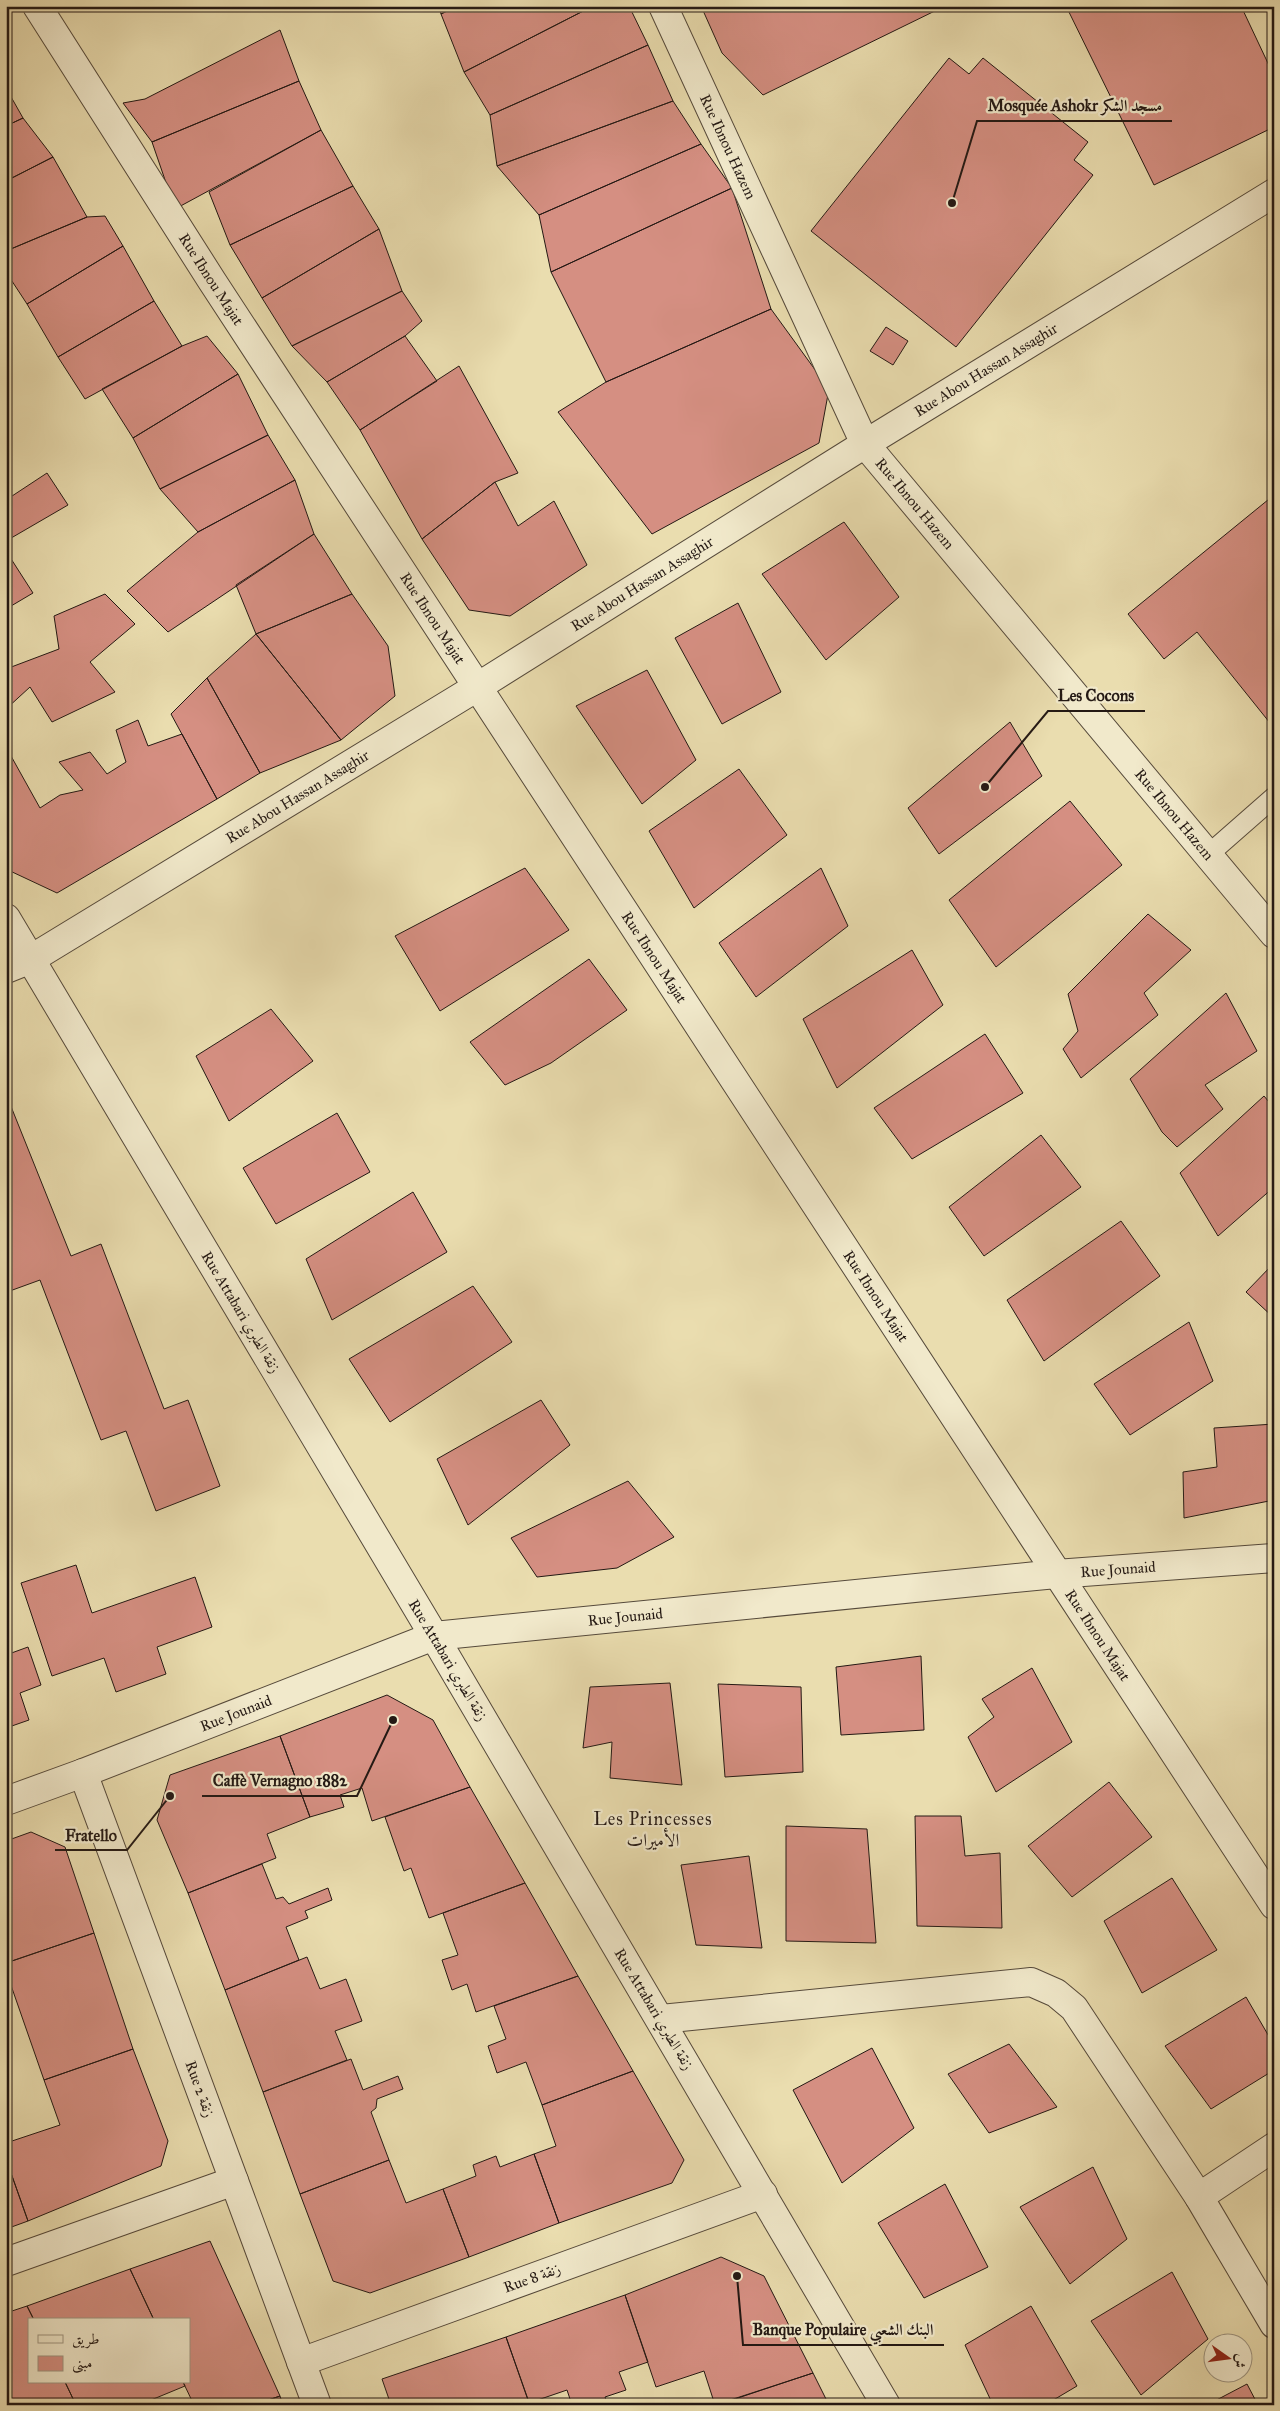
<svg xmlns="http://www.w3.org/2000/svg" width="1280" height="2411" font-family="'IM FELL Great Primer',Amiri,serif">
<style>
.building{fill:#d58f82;stroke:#241914}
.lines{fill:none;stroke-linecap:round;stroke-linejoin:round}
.service-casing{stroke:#564a3b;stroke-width:21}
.minor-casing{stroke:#564a3b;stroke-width:30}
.service{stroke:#f1e9cb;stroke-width:19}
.minor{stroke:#f1e9cb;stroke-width:28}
.labels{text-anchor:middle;stroke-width:4.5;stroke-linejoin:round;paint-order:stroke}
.street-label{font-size:15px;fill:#241914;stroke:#f1e9cb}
.quarter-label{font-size:18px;letter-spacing:1px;fill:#241914;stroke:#f1e9cb}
.leader{fill:none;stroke:#241914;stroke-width:2}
.callout-dot{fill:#241914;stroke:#f1e9cb;stroke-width:2}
.callout-label{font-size:16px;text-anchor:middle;font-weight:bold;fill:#241914;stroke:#f1e9cb;stroke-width:4.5;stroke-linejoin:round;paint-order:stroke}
</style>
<rect width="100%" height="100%" fill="#eaddaf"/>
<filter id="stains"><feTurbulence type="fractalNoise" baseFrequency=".004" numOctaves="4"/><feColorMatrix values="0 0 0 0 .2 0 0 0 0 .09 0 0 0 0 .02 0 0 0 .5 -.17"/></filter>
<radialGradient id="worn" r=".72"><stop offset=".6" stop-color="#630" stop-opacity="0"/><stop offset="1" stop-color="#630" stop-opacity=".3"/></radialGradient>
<path class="building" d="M 438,6 L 457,6 L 441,14 Z
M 457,6 L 593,6 L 464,72 L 441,14 Z
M 593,6 L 629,6 L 648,45 L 490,115 L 464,72 Z
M 701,6 L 945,6 L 763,95 L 722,53 Z
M 1066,6 L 1241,6 L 1274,76 L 1274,127 L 1154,185 Z
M 280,30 L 299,81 L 152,142 L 123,103 L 145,99 Z
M 648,45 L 673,101 L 497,166 L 490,115 Z
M 949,58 L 969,74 L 983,58 L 1088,142 L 1074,160 L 1093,175 L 956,347 L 811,231 Z
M 299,81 L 321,130 L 175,209 L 152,142 Z
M 6,88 L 23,118 L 6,126 Z
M 673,101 L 701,144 L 539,215 L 497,166 Z
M 23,118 L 53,157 L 6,181 L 6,126 Z
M 321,130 L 353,186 L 230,245 L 209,192 Z
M 701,144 L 732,188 L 551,272 L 539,215 Z
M 53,157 L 87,217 L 6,251 L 6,181 Z
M 353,186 L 379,229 L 262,298 L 230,245 Z
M 732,188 L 771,309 L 606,382 L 551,272 Z
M 105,216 L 123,246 L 27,304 L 6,272 L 6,251 L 87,217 Z
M 379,229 L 402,291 L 292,346 L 262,298 Z
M 123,246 L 154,301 L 58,357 L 27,304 Z
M 402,291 L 422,321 L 405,336 L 327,382 L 292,346 Z
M 154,301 L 182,346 L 85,399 L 58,357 Z
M 771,309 L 829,389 L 819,443 L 652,534 L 558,412 L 606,382 Z
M 886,327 L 908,341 L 893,365 L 870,351 Z
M 207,336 L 238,374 L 133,438 L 102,389 L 182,346 Z
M 405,336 L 437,381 L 360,430 L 327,382 Z
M 459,366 L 518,473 L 495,482 L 422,539 L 360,430 Z
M 238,374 L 268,435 L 160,489 L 133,438 Z
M 268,435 L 295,480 L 198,532 L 160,489 Z
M 47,473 L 68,505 L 6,541 L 6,500 Z
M 295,480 L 314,534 L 168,632 L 127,591 L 198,532 Z
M 495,482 L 518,526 L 554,501 L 587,565 L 510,616 L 469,610 L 422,539 Z
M 1274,495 L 1274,585 L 1271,588 L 1274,592 L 1274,728 L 1197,632 L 1164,659 L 1128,614 Z
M 844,522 L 899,597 L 826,660 L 762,574 Z
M 314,534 L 352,594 L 256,634 L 236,585 Z
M 6,551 L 33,593 L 6,609 Z
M 105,594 L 135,624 L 90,662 L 115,692 L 52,722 L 30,687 L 6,709 L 6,669 L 59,649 L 54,616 Z
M 352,594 L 388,646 L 395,696 L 341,740 L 256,634 Z
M 738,603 L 781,692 L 722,724 L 675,638 Z
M 256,634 L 341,740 L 260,773 L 207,678 Z
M 647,670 L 696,760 L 642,804 L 576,706 Z
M 207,678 L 260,773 L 217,799 L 171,714 Z
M 138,720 L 148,746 L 182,734 L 217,799 L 57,893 L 8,870 L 6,866 L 6,747 L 40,808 L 60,795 L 83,790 L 59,762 L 90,752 L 107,774 L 126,762 L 116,730 Z
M 1010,722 L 1042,776 L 939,854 L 908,808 Z
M 739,769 L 787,835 L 694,908 L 649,831 Z
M 1070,801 L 1122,865 L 996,967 L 949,900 Z
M 525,868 L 569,930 L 440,1011 L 395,936 Z
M 821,868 L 848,926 L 756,997 L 719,943 Z
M 1148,914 L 1191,950 L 1144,993 L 1158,1015 L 1081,1078 L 1063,1049 L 1078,1031 L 1068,994 Z
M 912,950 L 943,1005 L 837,1088 L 803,1019 Z
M 589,959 L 627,1010 L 551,1063 L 505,1085 L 470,1042 Z
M 1226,993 L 1257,1051 L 1205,1085 L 1223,1109 L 1177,1147 L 1162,1132 L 1130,1079 Z
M 271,1009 L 313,1061 L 229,1121 L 196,1056 Z
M 985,1034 L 1023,1093 L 912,1159 L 874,1108 Z
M 6,1094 L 71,1256 L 101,1244 L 164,1409 L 188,1400 L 220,1486 L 156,1511 L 126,1431 L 101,1440 L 40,1280 L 7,1292 Z
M 1264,1096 L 1274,1108 L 1274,1187 L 1218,1236 L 1180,1173 Z
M 337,1113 L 370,1172 L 276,1224 L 243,1168 Z
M 1041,1135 L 1081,1187 L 984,1256 L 949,1207 Z
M 413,1192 L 447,1252 L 332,1320 L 306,1259 Z
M 1121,1221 L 1160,1276 L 1044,1361 L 1007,1300 Z
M 1274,1263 L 1274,1318 L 1246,1292 Z
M 473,1286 L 512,1342 L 390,1422 L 349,1359 Z
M 1189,1322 L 1213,1381 L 1130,1435 L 1094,1384 Z
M 541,1400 L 570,1445 L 468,1525 L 437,1459 Z
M 1274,1424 L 1274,1500 L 1184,1518 L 1183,1472 L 1217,1467 L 1214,1428 Z
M 628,1481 L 674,1537 L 617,1568 L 537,1577 L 511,1538 Z
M 76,1565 L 92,1613 L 195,1577 L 212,1627 L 157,1647 L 166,1674 L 116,1692 L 104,1658 L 52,1676 L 21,1583 Z
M 28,1647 L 41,1685 L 20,1693 L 29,1720 L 6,1728 L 6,1655 Z
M 921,1656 L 924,1730 L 841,1735 L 836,1667 Z
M 1032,1668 L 1072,1742 L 996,1792 L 968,1737 L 994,1717 L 982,1699 Z
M 670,1683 L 682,1785 L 610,1778 L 612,1742 L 583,1748 L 590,1687 Z
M 718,1684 L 801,1687 L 803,1772 L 725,1777 Z
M 387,1695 L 433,1720 L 470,1787 L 372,1821 L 362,1788 L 340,1795 L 344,1807 L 310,1817 L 280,1736 Z
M 280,1736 L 310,1817 L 267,1834 L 276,1858 L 188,1893 L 157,1820 L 170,1775 Z
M 1109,1782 L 1152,1837 L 1072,1897 L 1028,1846 Z
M 470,1787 L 525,1883 L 429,1918 L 411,1868 L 404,1871 L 385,1817 Z
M 915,1816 L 961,1816 L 965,1856 L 1000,1853 L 1002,1928 L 917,1926 Z
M 786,1826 L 867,1829 L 876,1943 L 786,1941 Z
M 31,1832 L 65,1847 L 94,1933 L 6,1963 L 6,1841 Z
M 749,1856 L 762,1948 L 696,1945 L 681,1865 Z
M 262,1864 L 276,1899 L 283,1897 L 289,1904 L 328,1888 L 332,1900 L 305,1911 L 308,1918 L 286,1927 L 299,1960 L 225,1990 L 188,1893 Z
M 1172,1878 L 1217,1950 L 1142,1993 L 1104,1921 Z
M 525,1883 L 578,1976 L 476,2012 L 467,1984 L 452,1990 L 442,1960 L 458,1955 L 443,1913 Z
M 94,1933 L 133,2049 L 44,2080 L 6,1971 L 6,1963 Z
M 307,1957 L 320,1989 L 346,1979 L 362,2021 L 335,2031 L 347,2060 L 263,2092 L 225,1990 Z
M 578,1976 L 633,2071 L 542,2105 L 526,2062 L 497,2073 L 488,2046 L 506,2039 L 494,2006 Z
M 1246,1997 L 1274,2045 L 1274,2070 L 1211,2109 L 1165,2046 Z
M 1009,2044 L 1057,2107 L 989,2133 L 948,2074 Z
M 872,2048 L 914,2128 L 842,2183 L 793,2090 Z
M 133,2049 L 168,2141 L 161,2166 L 28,2221 L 6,2159 L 6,2143 L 60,2125 L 44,2080 Z
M 351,2059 L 363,2090 L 398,2076 L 403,2089 L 377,2099 L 376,2108 L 371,2112 L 389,2160 L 300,2194 L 263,2092 Z
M 633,2071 L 684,2160 L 672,2183 L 559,2223 L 534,2154 L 556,2146 L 542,2105 Z
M 534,2154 L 559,2223 L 469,2257 L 443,2189 L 476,2176 L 473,2165 L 496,2156 L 500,2167 Z
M 6,2159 L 28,2221 L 6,2229 Z
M 389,2160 L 406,2203 L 443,2189 L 469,2257 L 370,2293 L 333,2281 L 300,2194 Z
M 1093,2167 L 1127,2239 L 1070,2284 L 1020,2207 Z
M 945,2184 L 988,2267 L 924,2298 L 878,2223 Z
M 210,2241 L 280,2396 L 254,2405 L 194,2405 L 183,2382 L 189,2382 L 189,2320 L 154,2320 L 130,2269 Z
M 721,2257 L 764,2276 L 813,2373 L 715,2405 L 704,2371 L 656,2387 L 625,2295 Z
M 130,2269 L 154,2320 L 34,2320 L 27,2306 Z
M 1172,2272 L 1208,2339 L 1141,2395 L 1091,2321 Z
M 625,2295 L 648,2362 L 619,2372 L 626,2390 L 605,2397 L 608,2405 L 590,2405 L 589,2403 L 572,2405 L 567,2390 L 529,2403 L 506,2337 Z
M 27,2306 L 34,2320 L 29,2320 L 29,2382 L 65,2382 L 76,2405 L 6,2405 L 6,2313 Z
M 1031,2306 L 1077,2386 L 1045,2405 L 993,2405 L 965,2345 Z
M 506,2337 L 530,2405 L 391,2405 L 382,2379 Z
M 813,2373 L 829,2405 L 717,2405 Z
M 65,2382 L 183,2382 L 185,2386 L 139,2405 L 76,2405 Z
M 1247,2384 L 1258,2405 L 1207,2405 Z
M 280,2396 L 283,2405 L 254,2405 Z"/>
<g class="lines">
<g class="service-casing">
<path id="service" d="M 1209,854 L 1274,797"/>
</g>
<g class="minor-casing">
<g id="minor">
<path id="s1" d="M 37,6 L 212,281 L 1274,1905"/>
<path id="s2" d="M 663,6 L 865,444 L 1274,934"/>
<path d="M 6,918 L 434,1636 L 886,2405"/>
<path id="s3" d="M 6,969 L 31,959 L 479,686 L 865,444 L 1274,193"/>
<path d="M 83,1773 L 317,2405"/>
<path id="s4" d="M 6,1801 L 83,1773 L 434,1636 L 1056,1574 L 1274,1558"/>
<path d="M 661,2019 L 1031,1982 L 1056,1993 L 1074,2008 L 1199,2197 L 1274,2324"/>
<path d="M 1199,2197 L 1274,2147"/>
<path d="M 6,2262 L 234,2181"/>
<path d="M 301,2362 L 763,2194"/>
</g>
</g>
<use href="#service" class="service"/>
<use href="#minor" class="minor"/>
</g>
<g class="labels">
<g class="street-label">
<text dy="5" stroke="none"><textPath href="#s2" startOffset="155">Rue Ibnou Hazem</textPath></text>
<text dy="5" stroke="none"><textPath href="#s1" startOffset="324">Rue Ibnou Majat</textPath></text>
<text dy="5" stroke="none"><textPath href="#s3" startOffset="1149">Rue Abou Hassan Assaghir</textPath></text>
<text dy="5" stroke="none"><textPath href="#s2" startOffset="560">Rue Ibnou Hazem</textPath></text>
<text dy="5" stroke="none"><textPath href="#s3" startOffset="744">Rue Abou Hassan Assaghir</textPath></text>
<text dy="5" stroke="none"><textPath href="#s1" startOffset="729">Rue Ibnou Majat</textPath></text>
<text dy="5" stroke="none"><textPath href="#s3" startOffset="339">Rue Abou Hassan Assaghir</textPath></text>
<text dy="5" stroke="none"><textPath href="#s2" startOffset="965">Rue Ibnou Hazem</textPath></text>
<text dy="5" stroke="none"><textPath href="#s1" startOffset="1134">Rue Ibnou Majat</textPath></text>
<text dy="5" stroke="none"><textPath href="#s1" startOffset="1539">Rue Ibnou Majat</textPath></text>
<text transform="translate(241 1312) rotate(59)" y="5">Rue Attabari زنقة الطبري</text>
<text dy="5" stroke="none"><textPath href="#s4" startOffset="1146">Rue Jounaid</textPath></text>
<text dy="5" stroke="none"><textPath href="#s4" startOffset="651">Rue Jounaid</textPath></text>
<text dy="5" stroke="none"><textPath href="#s1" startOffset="1944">Rue Ibnou Majat</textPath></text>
<text transform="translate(448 1660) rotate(59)" y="5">Rue Attabari زنقة الطبري</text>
<text dy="5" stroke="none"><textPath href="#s4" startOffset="246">Rue Jounaid</textPath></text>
<text transform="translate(654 2009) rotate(59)" y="5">Rue Attabari زنقة الطبري</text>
<text transform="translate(200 2089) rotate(70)" y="5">Rue 2 زنقة</text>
<text transform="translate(532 2278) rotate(-20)" y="5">Rue 8 زنقة</text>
</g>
<g class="quarter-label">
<text x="653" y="1825">Les Princesses<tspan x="653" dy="21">الأميرات</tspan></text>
</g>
</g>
<path class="leader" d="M952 203L977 121H1172M985 787L1048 711H1145M393 1720L357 1796H202M170 1796L127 1850H55M737 2276L743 2345H944"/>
<g class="callout-dot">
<circle cx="952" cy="203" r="5"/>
<circle cx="985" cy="787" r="5"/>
<circle cx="393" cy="1720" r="5"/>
<circle cx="170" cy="1796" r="5"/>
<circle cx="737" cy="2276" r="5"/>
</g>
<g class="callout-label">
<text x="1075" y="111">Mosquée Ashokr مسجد الشكر</text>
<text x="1096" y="701">Les Cocons</text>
<text x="280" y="1786">Caffè Vernagno 1882</text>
<text x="91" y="1841">Fratello</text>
<text x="843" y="2335">Banque Populaire البنك الشعبي</text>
</g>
<rect width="1280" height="2411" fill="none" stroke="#eaddaf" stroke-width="25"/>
<rect x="8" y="8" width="1265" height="2396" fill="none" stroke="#241914" stroke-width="2.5"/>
<rect x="12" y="12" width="1255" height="2386" fill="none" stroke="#241914"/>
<rect x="28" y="2318" width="162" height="65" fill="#f1e9cb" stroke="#9f9682"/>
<rect x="38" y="2335" width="25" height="8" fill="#f1e9cb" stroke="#9f9682"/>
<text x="72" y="2344" font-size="15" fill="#241914">طريق</text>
<rect x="38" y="2356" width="25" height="15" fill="#d58f82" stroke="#9f9682"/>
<text x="72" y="2368" font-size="15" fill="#241914">مبنى</text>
<g transform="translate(1228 2358) rotate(104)"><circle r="24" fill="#f1e9cb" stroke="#9f9682"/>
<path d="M0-4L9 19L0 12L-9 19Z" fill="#8f2418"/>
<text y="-8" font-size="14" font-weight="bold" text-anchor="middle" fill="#241914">ش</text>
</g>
<rect width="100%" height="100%" filter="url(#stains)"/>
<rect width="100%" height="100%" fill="url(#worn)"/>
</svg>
